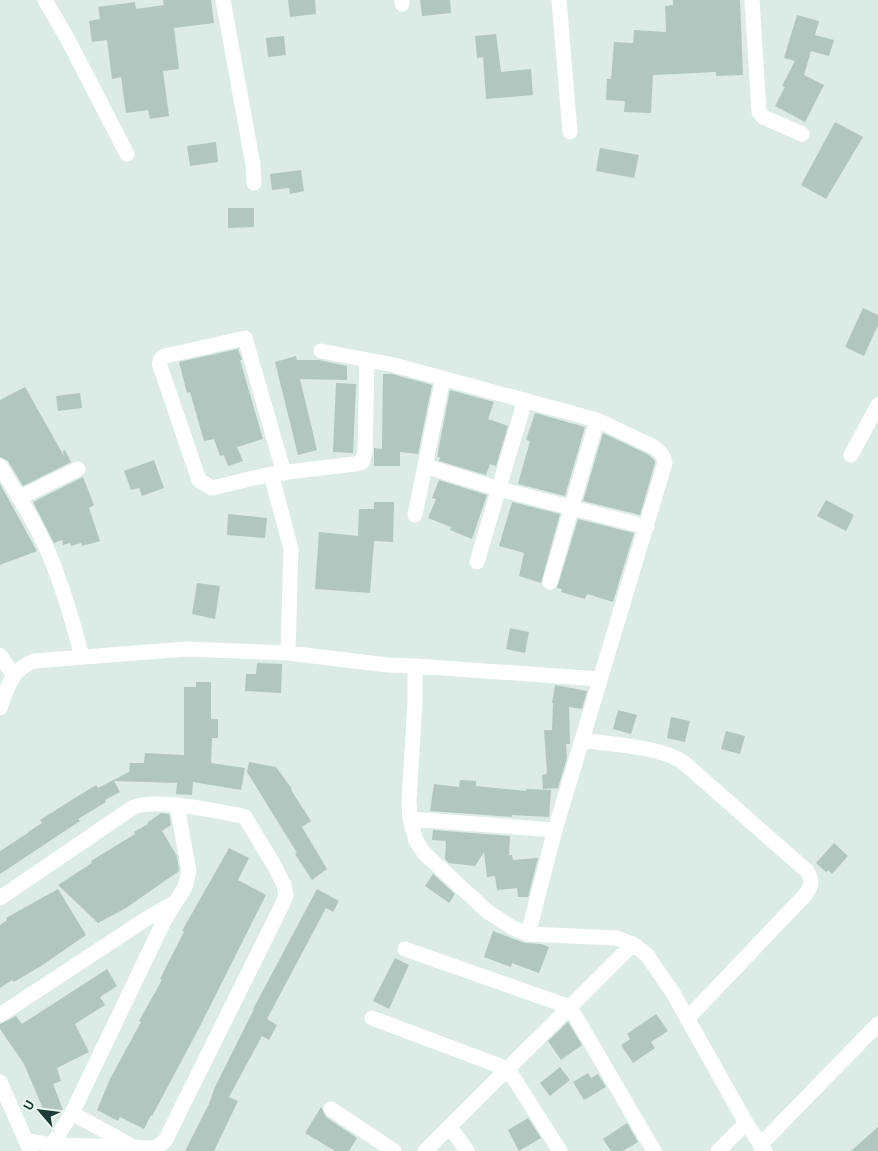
<svg xmlns="http://www.w3.org/2000/svg" width="878" height="1151" font-family="'Alegreya Sans',sans-serif">
<style>
.building{fill:#b1c6be}
.lines{fill:none;stroke-linecap:round;stroke-linejoin:round}
.minor{stroke:#fff;stroke-width:15}
</style>
<rect width="100%" height="100%" fill="#dcebe5"/>
<path class="building" d="M 163,0 L 211,0 L 214,23 L 174,28 L 179,69 L 163,71 L 169,116 L 150,119 L 148,110 L 126,113 L 121,77 L 112,79 L 107,40 L 92,42 L 89,21 L 100,19 L 98,7 L 135,2 L 136,9 L 164,5 Z
M 288,0 L 315,0 L 316,14 L 290,17 Z
M 420,0 L 450,0 L 451,13 L 422,16 Z
M 673,0 L 740,0 L 743,75 L 716,76 L 716,72 L 653,75 L 651,113 L 624,112 L 625,101 L 606,100 L 607,79 L 611,79 L 614,42 L 633,43 L 634,30 L 666,32 L 665,6 L 673,5 Z
M 797,15 L 819,21 L 815,35 L 834,40 L 829,56 L 811,51 L 804,75 L 824,85 L 805,122 L 775,106 L 785,87 L 782,86 L 795,61 L 784,58 Z
M 496,34 L 501,72 L 531,69 L 533,95 L 486,99 L 483,57 L 477,58 L 475,36 Z
M 284,36 L 286,55 L 268,57 L 266,38 Z
M 835,122 L 863,137 L 826,199 L 801,185 Z
M 216,142 L 218,162 L 190,166 L 187,146 Z
M 600,148 L 639,155 L 634,178 L 596,171 Z
M 301,170 L 304,191 L 290,194 L 289,188 L 272,190 L 270,174 Z
M 228,208 L 254,208 L 254,227 L 228,228 Z
M 863,308 L 878,315 L 878,325 L 864,356 L 845,347 Z
M 238,349 L 242,360 L 240,360 L 263,439 L 237,447 L 243,461 L 228,466 L 224,455 L 220,456 L 214,439 L 204,441 L 190,392 L 187,393 L 179,362 Z
M 296,356 L 297,360 L 319,360 L 347,366 L 347,380 L 300,379 L 317,450 L 298,455 L 275,362 Z
M 383,374 L 392,374 L 432,385 L 418,454 L 400,452 L 400,466 L 374,466 L 374,448 L 382,449 Z
M 336,383 L 356,384 L 353,453 L 333,452 Z
M 25,387 L 64,456 L 63,451 L 65,450 L 71,462 L 23,486 L 8,461 L 0,457 L 0,400 Z
M 450,390 L 494,402 L 488,419 L 508,426 L 496,466 L 490,464 L 486,475 L 439,461 L 440,457 L 437,457 Z
M 80,393 L 82,408 L 58,411 L 56,396 Z
M 535,413 L 585,427 L 565,496 L 518,484 L 530,441 L 526,440 Z
M 603,433 L 649,455 L 655,461 L 655,463 L 640,515 L 583,501 Z
M 154,460 L 164,488 L 142,496 L 139,488 L 131,490 L 124,471 Z
M 83,477 L 94,505 L 89,508 L 100,541 L 82,546 L 81,543 L 71,546 L 70,543 L 63,545 L 62,540 L 54,543 L 33,502 Z
M 439,480 L 487,495 L 472,539 L 450,530 L 451,527 L 428,518 L 436,499 L 432,498 Z
M 0,484 L 37,551 L 0,565 Z
M 826,500 L 854,515 L 846,531 L 817,516 Z
M 374,502 L 394,502 L 393,542 L 374,541 L 370,593 L 315,589 L 319,532 L 358,536 L 359,509 L 374,509 Z
M 512,502 L 560,514 L 541,583 L 519,576 L 524,553 L 499,546 Z
M 228,514 L 267,518 L 265,538 L 227,535 Z
M 578,519 L 634,533 L 613,602 L 587,594 L 585,599 L 561,592 L 562,589 L 557,588 Z
M 197,583 L 220,586 L 215,619 L 192,614 Z
M 510,628 L 529,632 L 525,653 L 506,649 Z
M 257,663 L 282,664 L 281,693 L 245,691 L 246,674 L 256,674 Z
M 196,682 L 211,682 L 211,719 L 218,719 L 218,738 L 212,738 L 211,763 L 245,768 L 241,790 L 193,782 L 192,795 L 176,794 L 177,783 L 114,781 L 120,792 L 105,800 L 106,802 L 78,819 L 80,821 L 0,874 L 0,851 L 28,833 L 28,832 L 42,823 L 40,820 L 70,801 L 96,785 L 98,788 L 129,772 L 130,763 L 144,763 L 145,753 L 184,755 L 184,687 L 196,687 Z
M 555,685 L 587,691 L 582,709 L 569,707 L 570,744 L 566,744 L 567,758 L 558,788 L 543,789 L 542,775 L 547,774 L 544,730 L 552,730 L 553,703 L 552,703 Z
M 618,710 L 637,715 L 631,734 L 613,729 Z
M 671,717 L 690,721 L 685,742 L 667,738 Z
M 726,731 L 745,736 L 740,754 L 721,749 Z
M 249,762 L 276,767 L 292,789 L 291,790 L 311,821 L 302,827 L 327,869 L 312,880 L 295,854 L 297,853 L 247,772 Z
M 460,780 L 476,781 L 476,786 L 526,791 L 526,789 L 551,790 L 549,817 L 512,815 L 512,817 L 430,811 L 434,784 L 459,787 Z
M 161,813 L 169,814 L 171,825 L 162,831 L 177,856 L 179,871 L 126,908 L 98,923 L 58,885 L 92,863 L 91,861 L 135,834 L 134,832 L 148,824 L 147,823 Z
M 433,830 L 510,836 L 509,855 L 512,855 L 513,860 L 538,858 L 528,897 L 518,897 L 517,888 L 497,890 L 495,876 L 487,877 L 484,852 L 475,866 L 449,863 L 445,859 L 446,841 L 432,840 Z
M 834,843 L 848,856 L 832,874 L 828,870 L 826,872 L 816,863 Z
M 229,848 L 249,858 L 238,880 L 266,895 L 197,1032 L 152,1116 L 151,1115 L 144,1129 L 120,1117 L 118,1121 L 97,1110 L 110,1079 L 141,1022 L 139,1021 L 162,980 L 160,979 L 168,963 L 184,932 L 182,931 Z
M 433,874 L 455,894 L 449,903 L 425,886 Z
M 58,889 L 86,935 L 41,966 L 14,982 L 12,980 L 0,988 L 0,925 L 7,920 L 6,918 Z
M 317,889 L 339,901 L 333,912 L 326,908 L 267,1019 L 277,1025 L 269,1040 L 262,1036 L 229,1097 L 238,1101 L 214,1151 L 185,1151 L 209,1104 L 214,1089 L 254,1009 L 253,1009 Z
M 493,931 L 525,943 L 541,944 L 549,947 L 539,973 L 512,963 L 511,967 L 484,957 Z
M 395,958 L 409,965 L 389,1009 L 373,1001 Z
M 107,969 L 117,986 L 100,997 L 105,1005 L 75,1024 L 89,1052 L 57,1068 L 61,1081 L 53,1084 L 63,1110 L 61,1113 L 47,1118 L 24,1064 L 0,1029 L 0,1024 L 16,1016 L 22,1024 Z
M 656,1014 L 668,1031 L 651,1042 L 655,1048 L 633,1063 L 621,1045 L 630,1039 L 627,1034 Z
M 568,1022 L 582,1045 L 561,1060 L 548,1041 Z
M 560,1067 L 570,1080 L 550,1096 L 540,1083 Z
M 588,1073 L 591,1078 L 598,1074 L 606,1087 L 584,1100 L 573,1082 Z
M 321,1107 L 326,1117 L 357,1138 L 349,1151 L 335,1151 L 305,1133 Z
M 528,1118 L 541,1138 L 519,1151 L 508,1130 Z
M 627,1123 L 638,1142 L 623,1151 L 611,1151 L 603,1139 Z
M 878,1127 L 878,1151 L 851,1151 Z"/>
<g class="lines">
<path class="minor" d="M 45,0 L 67,38 L 127,154
M 223,0 L 253,165 L 254,183
M 402,0 L 402,4
M 559,0 L 570,132
M 752,0 L 759,112 L 763,117 L 802,134
M 321,351 L 394,365 L 597,420 L 654,447 C 661,452 664,456 665,463 L 555,830 L 528,934
M 851,455 L 878,405
M 0,466 C 19,497 40,530 53,564 C 65,594 74,626 82,657
M 425,466 L 499,489 L 647,527
M 284,473 L 245,338 L 165,356 C 160,358 159,361 160,366 L 199,480 L 212,488 L 271,474 L 355,464 L 362,462 L 365,452 L 367,360
M 271,474 L 291,549 L 288,653
M 19,498 L 78,469
M 415,515 L 443,378
M 477,562 L 525,400
M 550,582 L 597,420
M 0,655 L 13,675
M 415,666 L 600,679
M 0,708 C 7,688 12,669 34,661 L 186,649 L 288,653 L 388,665 L 415,666 L 415,701 L 409,801 L 410,819 L 416,841 L 425,854 L 488,912 L 515,929 L 528,934 L 616,938 L 633,944 L 647,955 L 673,993 L 746,1123 L 765,1151
M 582,740 C 612,745 658,746 683,762 L 807,871 C 813,881 812,886 805,895 L 687,1019
M 410,819 L 555,830
M 0,898 L 132,808 C 153,797 214,811 238,815 L 245,817 L 274,865 L 284,885 L 286,895 L 283,903 L 165,1141 L 155,1148 L 148,1148 L 133,1147 L 52,1145 L 25,1140
M 405,949 L 570,1007 L 654,1151
M 0,1015 L 146,919 L 174,903
M 372,1018 L 508,1069 L 560,1151
M 0,1082 L 30,1150
M 331,1109 L 394,1151
M 72,1113 L 130,1145
M 450,1127 L 467,1151
M 52,1145 L 72,1113 L 164,921 L 185,887 L 189,871 L 177,806
M 760,1145 L 878,1024
M 425,1151 L 633,944
M 718,1151 L 746,1123"/>
</g>
<g transform="translate(40 1111) rotate(298)" stroke="#edf7f2" stroke-width="4" paint-order="stroke">
<path d="M0-4L9 19L0 12L-9 19Z" fill="#1c3b34"/>
<text y="-8" font-size="14" font-weight="bold" text-anchor="middle" fill="#1c3b34">U</text>
</g>
</svg>
